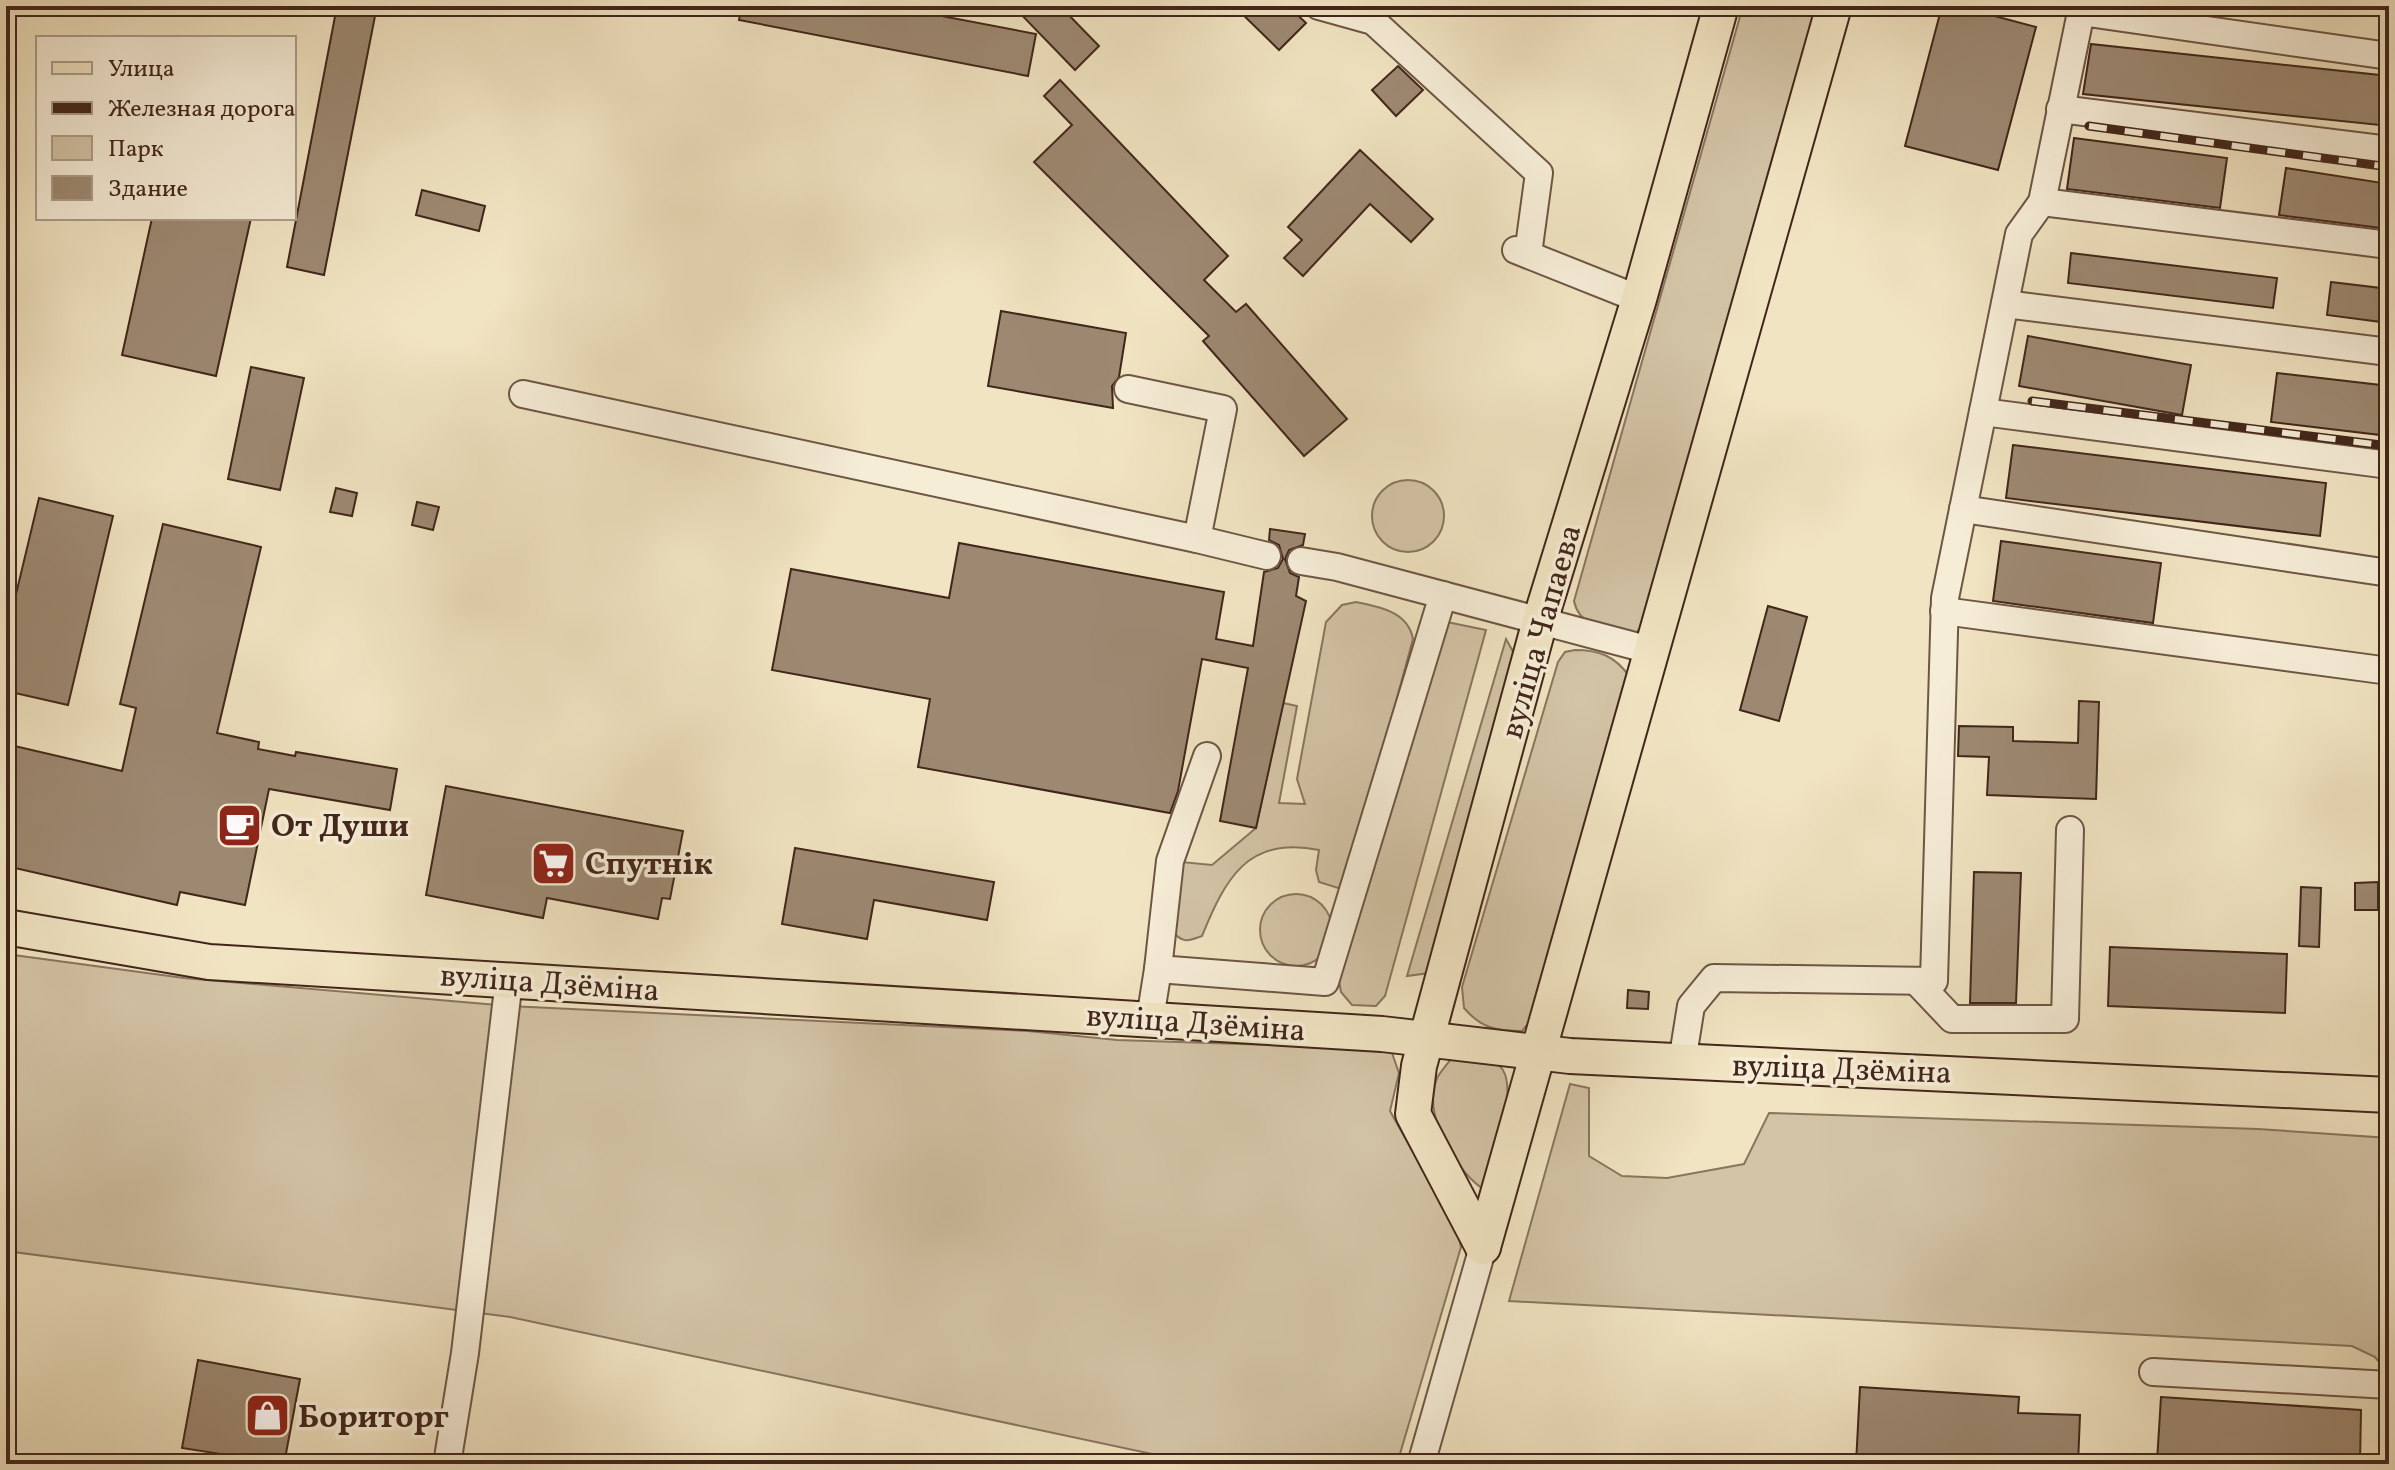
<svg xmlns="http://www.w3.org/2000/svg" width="2395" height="1470" viewBox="0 0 2395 1470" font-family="Vollkorn,serif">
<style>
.green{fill:#d3c4a6;stroke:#8a7560;stroke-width:2}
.building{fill:#9d8972;stroke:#42261b;stroke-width:2}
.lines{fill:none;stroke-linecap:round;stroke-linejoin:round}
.minor-casing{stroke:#6e5645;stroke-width:30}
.major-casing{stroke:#42261b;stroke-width:38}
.minor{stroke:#f6edd7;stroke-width:26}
.major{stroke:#f1e4c2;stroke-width:34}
.rail-casing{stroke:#42261b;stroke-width:9}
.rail{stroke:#f6edd7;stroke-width:6;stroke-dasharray:18;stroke-linecap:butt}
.labels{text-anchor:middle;stroke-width:7;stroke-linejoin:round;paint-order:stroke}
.street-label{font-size:32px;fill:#42261b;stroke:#f6edd7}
.poi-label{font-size:32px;font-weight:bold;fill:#42261b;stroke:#f6edd7;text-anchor:start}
</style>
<rect width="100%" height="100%" fill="#f1e4c2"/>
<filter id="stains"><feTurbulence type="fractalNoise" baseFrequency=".0025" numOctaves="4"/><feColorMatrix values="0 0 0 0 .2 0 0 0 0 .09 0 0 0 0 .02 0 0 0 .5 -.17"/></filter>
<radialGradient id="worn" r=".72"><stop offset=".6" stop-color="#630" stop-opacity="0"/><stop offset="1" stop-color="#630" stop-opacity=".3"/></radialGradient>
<g class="green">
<path d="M1743,6H1821L1645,623L1636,633C1610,628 1580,630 1574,601Z"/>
<circle cx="1408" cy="516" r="36"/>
<path d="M1356,602C1379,607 1408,611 1413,639L1347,882L1338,888L1319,882L1316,870L1319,850C1247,835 1225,880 1202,936C1187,942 1182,943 1171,930L1182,862L1212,865L1256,828L1283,703L1297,706L1279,803L1305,804L1297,779L1326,622L1342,605Z"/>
<polygon points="1442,621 1486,630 1385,996 1376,1006 1352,1005 1341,992 1338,975"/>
<polygon points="1506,639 1516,657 1429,973 1407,976"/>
<path d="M1575,650C1599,650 1615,656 1629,676L1532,1019L1522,1031C1496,1031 1481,1028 1464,1008L1462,987L1558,662L1565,652Z"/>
<circle cx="1296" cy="930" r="36"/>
<polygon points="6,954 184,978 509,1006 1028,1031 1117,1040 1370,1048 1392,1053 1399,1073 1390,1111 1457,1230 1461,1247 1397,1464 1199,1464 510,1317 6,1251"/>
<path d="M1452,1058C1465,1059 1485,1056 1496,1063C1525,1080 1491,1162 1483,1189C1454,1169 1422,1113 1437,1078C1441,1071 1447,1064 1452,1058Z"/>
<polygon points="1570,1084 1589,1088 1589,1156 1622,1176 1667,1178 1744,1164 1769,1113 2258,1129 2389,1138 2389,1374 2375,1357 2352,1346 1509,1301"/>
</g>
<g class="building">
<polygon points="337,6 377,6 324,275 287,267"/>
<polygon points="742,6 889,6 1036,34 1028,76 739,20"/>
<polygon points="1013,6 1060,6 1099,46 1075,70"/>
<polygon points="1234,6 1288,6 1306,23 1279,50"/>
<polygon points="1942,6 1957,6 2036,27 1998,170 1905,146"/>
<polygon points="2091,44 2389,76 2389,126 2083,94"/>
<polygon points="1398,66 1423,90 1396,116 1372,90"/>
<polygon points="1060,80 1228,256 1204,280 1236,312 1246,304 1347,419 1304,456 1203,341 1209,336 1034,162 1072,125 1044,96"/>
<polygon points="2074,138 2227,158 2220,208 2067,189"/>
<polygon points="1360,150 1433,219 1411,242 1370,204 1303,276 1284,258 1302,240 1288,227"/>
<polygon points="2286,168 2389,184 2389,229 2279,215"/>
<polygon points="422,190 485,206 479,231 416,215"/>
<polygon points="152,218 251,218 216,376 122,355"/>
<polygon points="2071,253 2277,278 2273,308 2068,283"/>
<polygon points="2331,282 2389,289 2389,323 2327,315"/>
<polygon points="1001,311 1126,333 1119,377 1112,386 1113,408 988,386"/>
<polygon points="2028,336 2191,365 2182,415 2019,386"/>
<polygon points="251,367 304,378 280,490 228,479"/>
<polygon points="2277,373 2389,386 2389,436 2271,422"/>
<polygon points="2013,445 2326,483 2320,536 2006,498"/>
<polygon points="336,488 357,493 352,516 330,512"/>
<polygon points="39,498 113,516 68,705 6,691 6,636"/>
<polygon points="417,502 439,507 433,530 412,525"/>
<polygon points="163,524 261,547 217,733 259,742 258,749 295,756 296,752 397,769 390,810 269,789 245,905 180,892 177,905 6,866 6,744 122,771 136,708 120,704"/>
<polygon points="1270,529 1305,534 1303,545 1289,550 1285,559 1290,573 1299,577 1296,596 1306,601 1256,828 1220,821 1248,668 1202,659 1178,791 1170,813 918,767 930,699 772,670 791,569 949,598 959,543 1224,592 1216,639 1253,646 1264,572 1278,568 1283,559 1279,545 1269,540"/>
<polygon points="2001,541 2161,563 2153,623 1993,601"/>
<polygon points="1768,606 1807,617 1779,721 1740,710"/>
<polygon points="2079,701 2099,702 2096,799 1987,795 1989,757 1958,756 1959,726 2013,727 2013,741 2078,743"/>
<polygon points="446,786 683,831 670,899 662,898 658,919 547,898 543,918 426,895"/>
<polygon points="795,848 994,882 987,920 874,900 867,939 782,924"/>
<polygon points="1974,872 2021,873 2016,1003 1970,1003"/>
<polygon points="2378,882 2378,910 2355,910 2355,883"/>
<polygon points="2301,887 2321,888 2319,947 2299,946"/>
<polygon points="2110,947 2287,954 2285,1013 2108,1006"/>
<polygon points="1628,990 1649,992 1648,1009 1627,1008"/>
<polygon points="198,1360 300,1379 284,1464 182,1448"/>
<polygon points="1860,1387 2019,1397 2018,1413 2080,1415 2078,1464 1856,1464"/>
<polygon points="2161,1397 2361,1410 2360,1464 2157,1462"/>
</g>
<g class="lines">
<defs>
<g id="minor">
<polyline points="1319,6 1373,21 1539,173 1528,254"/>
<polyline points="2060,109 2389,150"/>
<polyline points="2042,202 2389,245"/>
<polyline points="1516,250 1639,299"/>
<polyline points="2005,304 2389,352"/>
<polyline points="1128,389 1223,409 1197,539 1267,556"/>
<polyline points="523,394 1197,539"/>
<polyline points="1983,412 2389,465"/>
<polyline points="1963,509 2389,573"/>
<polyline points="1301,561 1337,567 1650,650"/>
<polyline points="1944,611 2389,671"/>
<polyline points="1207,756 1170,861 1158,969 1325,982 1443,595"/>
<polyline points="1916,981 1952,1019 2065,1019 2070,830"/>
<polyline points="1150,1019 1158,969"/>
<polyline points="1682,1062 1691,1006 1714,978 1934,981 1945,598 2019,234 2042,202 2081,12 2389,56"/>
<polyline points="2153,1372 2389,1385"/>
<polyline points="447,1464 465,1353 509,980"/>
<polyline points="1421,1464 1483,1247"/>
</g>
<g id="major">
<polyline points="6,927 209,962 1382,1034 1570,1056 2389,1095"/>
<polyline points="1483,1247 1413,1114 1419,1066 1540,621 1639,299 1721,6"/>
<polyline points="1483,1247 1834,6"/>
</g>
</defs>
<use href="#minor" class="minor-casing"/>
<use href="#major" class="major-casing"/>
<use href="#minor" class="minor"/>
<use href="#major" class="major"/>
<defs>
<g id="rail">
<polyline points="2089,126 2389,167"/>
<polyline points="2032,401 2389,446"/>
</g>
</defs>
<use href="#rail" class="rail-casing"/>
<use href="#rail" class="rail"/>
</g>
<defs>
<symbol id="cafe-square" viewBox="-11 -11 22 22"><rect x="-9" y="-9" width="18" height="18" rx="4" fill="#8f2418" stroke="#f6edd7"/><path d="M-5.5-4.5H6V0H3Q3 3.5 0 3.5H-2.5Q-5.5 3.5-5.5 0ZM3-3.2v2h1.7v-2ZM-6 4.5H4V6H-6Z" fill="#fff"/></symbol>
<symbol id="supermarket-square" viewBox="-11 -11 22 22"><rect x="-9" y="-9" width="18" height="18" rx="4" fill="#8f2418" stroke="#f6edd7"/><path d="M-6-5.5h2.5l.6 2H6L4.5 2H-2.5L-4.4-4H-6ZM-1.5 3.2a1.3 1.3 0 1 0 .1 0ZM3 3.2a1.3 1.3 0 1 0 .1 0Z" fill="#fff"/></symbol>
<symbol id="shop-square" viewBox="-11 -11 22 22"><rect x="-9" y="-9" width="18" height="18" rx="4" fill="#8f2418" stroke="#f6edd7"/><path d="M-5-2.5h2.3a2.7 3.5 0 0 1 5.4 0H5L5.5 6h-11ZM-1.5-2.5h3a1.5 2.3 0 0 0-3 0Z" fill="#fff"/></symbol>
</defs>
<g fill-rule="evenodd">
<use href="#cafe-square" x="214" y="800" width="51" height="51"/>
<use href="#supermarket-square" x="528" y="838" width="51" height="51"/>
<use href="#shop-square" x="242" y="1390" width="51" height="51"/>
</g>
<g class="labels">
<g class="street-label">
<text transform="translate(1540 631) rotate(-74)" y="11">вуліца Чапаева</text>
<text transform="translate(550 982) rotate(4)" y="11">вуліца Дзёміна</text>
<text transform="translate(1196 1022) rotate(4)" y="11">вуліца Дзёміна</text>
<text transform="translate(1842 1068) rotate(2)" y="11">вуліца Дзёміна</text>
</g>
<g class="poi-label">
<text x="271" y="836">От Души</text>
<text x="585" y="874">Спутнік</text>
<text x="298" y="1427">Бориторг</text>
</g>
</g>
<rect width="2395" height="1470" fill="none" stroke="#f1e4c2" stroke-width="32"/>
<rect x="8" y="8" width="2379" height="1454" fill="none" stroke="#42261b" stroke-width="4"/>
<rect x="16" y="16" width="2363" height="1438" fill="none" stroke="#42261b" stroke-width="2"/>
<rect x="36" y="36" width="260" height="184" fill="#f6edd7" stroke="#ae9d8c" stroke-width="2"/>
<rect x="52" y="62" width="40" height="12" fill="#f1e4c2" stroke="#ae9d8c" stroke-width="2"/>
<text x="108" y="76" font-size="24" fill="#42261b">Улица</text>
<rect x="52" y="102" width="40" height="12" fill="#42261b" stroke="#ae9d8c" stroke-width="2"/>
<text x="108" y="116" font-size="24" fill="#42261b">Железная дорога</text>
<rect x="52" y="136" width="40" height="24" fill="#d3c4a6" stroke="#ae9d8c" stroke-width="2"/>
<text x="108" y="156" font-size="24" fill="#42261b">Парк</text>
<rect x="52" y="176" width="40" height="24" fill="#9d8972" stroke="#ae9d8c" stroke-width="2"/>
<text x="108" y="196" font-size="24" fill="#42261b">Здание</text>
<rect width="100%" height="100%" filter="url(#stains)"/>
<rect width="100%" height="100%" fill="url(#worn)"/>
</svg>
